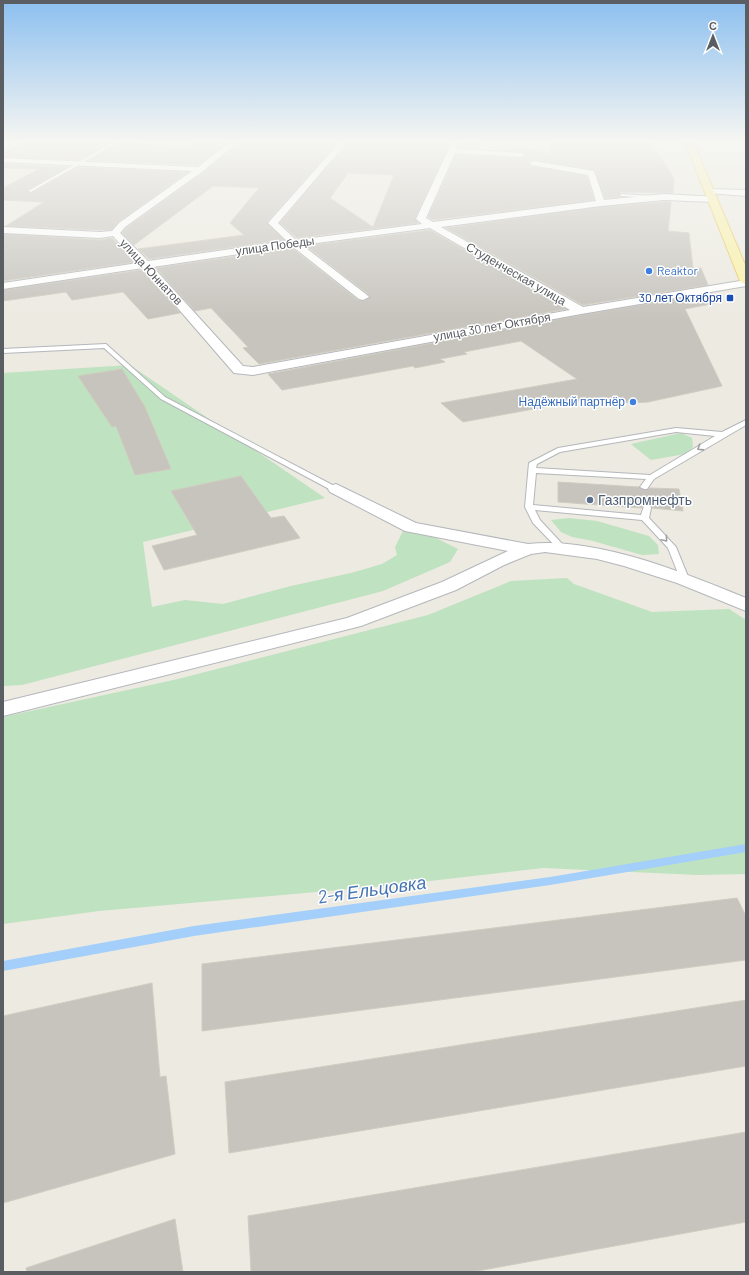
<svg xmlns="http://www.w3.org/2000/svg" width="749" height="1275" viewBox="0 0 749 1275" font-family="Barlow,sans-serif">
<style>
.green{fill:#bfe2c0}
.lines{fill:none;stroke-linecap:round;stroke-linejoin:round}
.stream{fill:#a3cffa;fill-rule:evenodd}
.building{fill:#c7c4be;stroke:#d0ccc0;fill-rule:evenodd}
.lane-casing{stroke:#b4b7bb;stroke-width:2}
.street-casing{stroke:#b4b7bb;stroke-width:2}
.primary-casing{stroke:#e8c95e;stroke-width:2}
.lane{fill:#fff;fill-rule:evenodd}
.street{fill:#fff;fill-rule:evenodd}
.primary{fill:#faf1a8;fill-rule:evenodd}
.oneway{stroke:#9c9ea0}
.shop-dot{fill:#3f7fe0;stroke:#fff;stroke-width:1.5}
.transit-dot{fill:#1a4fb4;stroke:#fff;stroke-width:1.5}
.service-dot{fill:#5c6f8a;stroke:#fff;stroke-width:1.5}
.labels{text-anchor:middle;stroke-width:3;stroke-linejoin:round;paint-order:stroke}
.far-street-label{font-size:12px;fill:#5a5d61;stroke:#fff}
.far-shop-label{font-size:12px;fill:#366cbe;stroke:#fff;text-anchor:start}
.far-transit-label{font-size:12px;fill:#164399;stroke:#fff;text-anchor:end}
.service-label{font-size:14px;fill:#4e5e75;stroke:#fff;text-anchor:start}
.near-water-label{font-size:18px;font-style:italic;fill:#4575b2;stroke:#fff}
</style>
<rect width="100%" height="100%" fill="#eceae1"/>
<g class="green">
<polygon points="130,365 325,498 143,542 152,607 185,600 223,604 291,586 351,573 382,564 397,555 395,547 403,531 426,533 458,549 450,562 383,591 22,685 3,686 3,373"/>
<polygon points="681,433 692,438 693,447 685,454 651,460 631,444"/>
<polygon points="569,518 597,521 649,536 658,545 659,554 642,555 593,541 572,537 561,532 551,520"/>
<polygon points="567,578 574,584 652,612 729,609 746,620 746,874 698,875 543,868 395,885 99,911 3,924 3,717 178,679 428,615 511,581"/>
</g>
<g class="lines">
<polygon class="stream" points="746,844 746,852 550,885 194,936 3,971 3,961 194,926 550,877"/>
</g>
<g class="building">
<polygon points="24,142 80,142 110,143 79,160 3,157 3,153"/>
<polygon points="196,142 227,143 198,165 89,160 118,143 189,146"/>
<polygon points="240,142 338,142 267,222 284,240 149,259 138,249 244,235 230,223 259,188 213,186 134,245 122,233 126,228 204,172"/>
<path d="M348,142H451L415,218L418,223L297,238L280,223ZM348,173L394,175L373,227L330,198Z"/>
<polygon points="460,142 481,142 478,149 458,148"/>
<polygon points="551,142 650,142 671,173 674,180 673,193 620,192 619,194 620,197 605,198 594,170 534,160 529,163 531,166 587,176 594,200 433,220 428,217 456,155 475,156 474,157 480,156 521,158 526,154 521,152 504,150 518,147 551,154"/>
<polygon points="3,164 68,167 27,190 27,192 31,193 78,167 188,172 118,222 111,230 100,230 6,226 44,202 3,200 3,188 39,169 3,168"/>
<polygon points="664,202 671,202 668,231 689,233 693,268 701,268 708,285 583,305 446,228 601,207"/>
<polygon points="430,230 566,309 259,364 243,348 248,347 211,308 195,311 156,268 292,248 358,300 364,301 370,297 368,294 306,246"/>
<polygon points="3,234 100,240 112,238 135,262 3,281"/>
<polygon points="142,270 180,313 148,319 123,292 72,300 66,292 3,301 3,290"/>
<polygon points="712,293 716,303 685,309 722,386 648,402 633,403 588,399 463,422 441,403 577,379 521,341 464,352 467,354 440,359 445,362 415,368 413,366 282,390 268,374 581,315"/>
<polygon points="122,369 145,407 171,469 135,475 116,426 112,427 78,376"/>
<polygon points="241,476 271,518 284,516 300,538 164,570 152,546 197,535 171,491"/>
<polygon points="558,482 639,487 644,490 650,488 679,489 683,511 652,508 650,504 643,505 642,508 558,502"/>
<polygon points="737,898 746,916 746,960 202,1031 202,964"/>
<polygon points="152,983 160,1077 166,1076 175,1154 3,1203 3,1016"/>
<polygon points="746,1000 746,1066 229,1153 225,1082"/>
<polygon points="746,1132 746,1222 472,1272 251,1272 248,1216"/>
<polygon points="175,1219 183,1272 27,1272 26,1268"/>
</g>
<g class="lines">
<defs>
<g id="lane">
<polygon points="114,142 117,143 31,192 28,191"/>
<polygon points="620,194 654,196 656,197 654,198 621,196"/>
<polygon points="106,344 165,397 340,489 336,491 333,491 161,399 104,348 3,353 3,349"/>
<path d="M746,420V425L654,479L647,489H644L640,487L646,479L536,473L533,505L641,515L644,506H650L651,508L649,518L676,547L689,579L687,581H681L668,548L642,520L535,510L540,520L566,548L562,551L559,550L533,523L525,507L529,463L558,448L676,428L722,432ZM676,432L715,436L650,475L536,468L537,464L560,452Z"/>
</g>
<g id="street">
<polygon points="3,142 14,142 3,147"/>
<path d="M230,142H238L203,171L125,227L120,233L148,261L287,241L268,223L340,142H347L278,223L296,240L422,224L416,219L452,142H459L456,149L521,153L525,155L521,157L455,153L426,218L433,222L596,201L588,175L531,165L530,163L534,161L594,171L604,200L664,194L717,197V201L714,202L664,200L601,206L441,227L583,307L746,280V286L581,314L253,375L234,373L143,268L3,289V283L138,263L113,236L100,238L3,233V227L100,232L112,231L119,223L192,171L3,162V158L198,167ZM430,228L570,310L253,367L243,366L153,267L292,246L359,299L363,300L369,297L367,295L302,245Z"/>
<polygon points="706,189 746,190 746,196 709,193 706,193"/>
<path d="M336,484L416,523L528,544C595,536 685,573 746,598V611L677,583L624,566L597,559L545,552L531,554L504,565L456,590L361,626L3,716V702L347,618L442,582L508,551L405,531L330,492L328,489L330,486Z"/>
</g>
<polygon id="primary" points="685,142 693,142 746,267 746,285 740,281"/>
</defs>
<use href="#lane" class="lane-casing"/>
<use href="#street" class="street-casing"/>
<use href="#primary" class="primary-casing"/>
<use href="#lane" class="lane"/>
<use href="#street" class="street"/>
<use href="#primary" class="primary"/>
</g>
<defs><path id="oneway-chevron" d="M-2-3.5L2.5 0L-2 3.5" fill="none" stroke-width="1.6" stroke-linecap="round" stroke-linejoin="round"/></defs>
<g class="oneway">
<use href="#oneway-chevron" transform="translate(700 448) rotate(148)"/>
<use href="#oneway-chevron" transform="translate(665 539) rotate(50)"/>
</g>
<linearGradient id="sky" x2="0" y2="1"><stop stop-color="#8cbfef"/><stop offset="0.44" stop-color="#f6f6f2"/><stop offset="1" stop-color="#f6f6f2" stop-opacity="0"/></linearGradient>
<rect width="749" height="320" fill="url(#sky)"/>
<g class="shop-dot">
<circle cx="649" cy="271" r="4"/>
<circle cx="633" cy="402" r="4"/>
</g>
<rect class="transit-dot" x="726" y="294" width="8" height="8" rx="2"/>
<circle class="service-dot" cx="590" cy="500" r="4"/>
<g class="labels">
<g class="far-street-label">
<text transform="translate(275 246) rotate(-8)" y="4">улица Победы</text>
<text transform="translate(151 272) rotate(47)" y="4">улица Юннатов</text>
<text transform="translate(516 274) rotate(30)" y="4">Студенческая улица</text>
<text transform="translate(492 327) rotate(-10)" y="4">улица 30 лет Октября</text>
</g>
<g class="far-shop-label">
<text x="657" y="275">Reaktor</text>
<text x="625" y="406" text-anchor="end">Надёжный партнёр</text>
</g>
<g class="far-transit-label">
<text x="722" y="302">30 лет Октября</text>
</g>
<g class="service-label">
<text x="598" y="505">Газпромнефть</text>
</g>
<g class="near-water-label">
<text transform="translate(372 890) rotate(-8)" y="6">2-я Ельцовка</text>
</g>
</g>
<rect width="749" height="1275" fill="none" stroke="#5a5d61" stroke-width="8"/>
<g transform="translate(713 36)" stroke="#ffffff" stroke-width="3" paint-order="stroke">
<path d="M0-3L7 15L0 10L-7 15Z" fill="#5a5d61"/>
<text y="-6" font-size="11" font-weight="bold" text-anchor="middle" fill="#5a5d61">С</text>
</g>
</svg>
